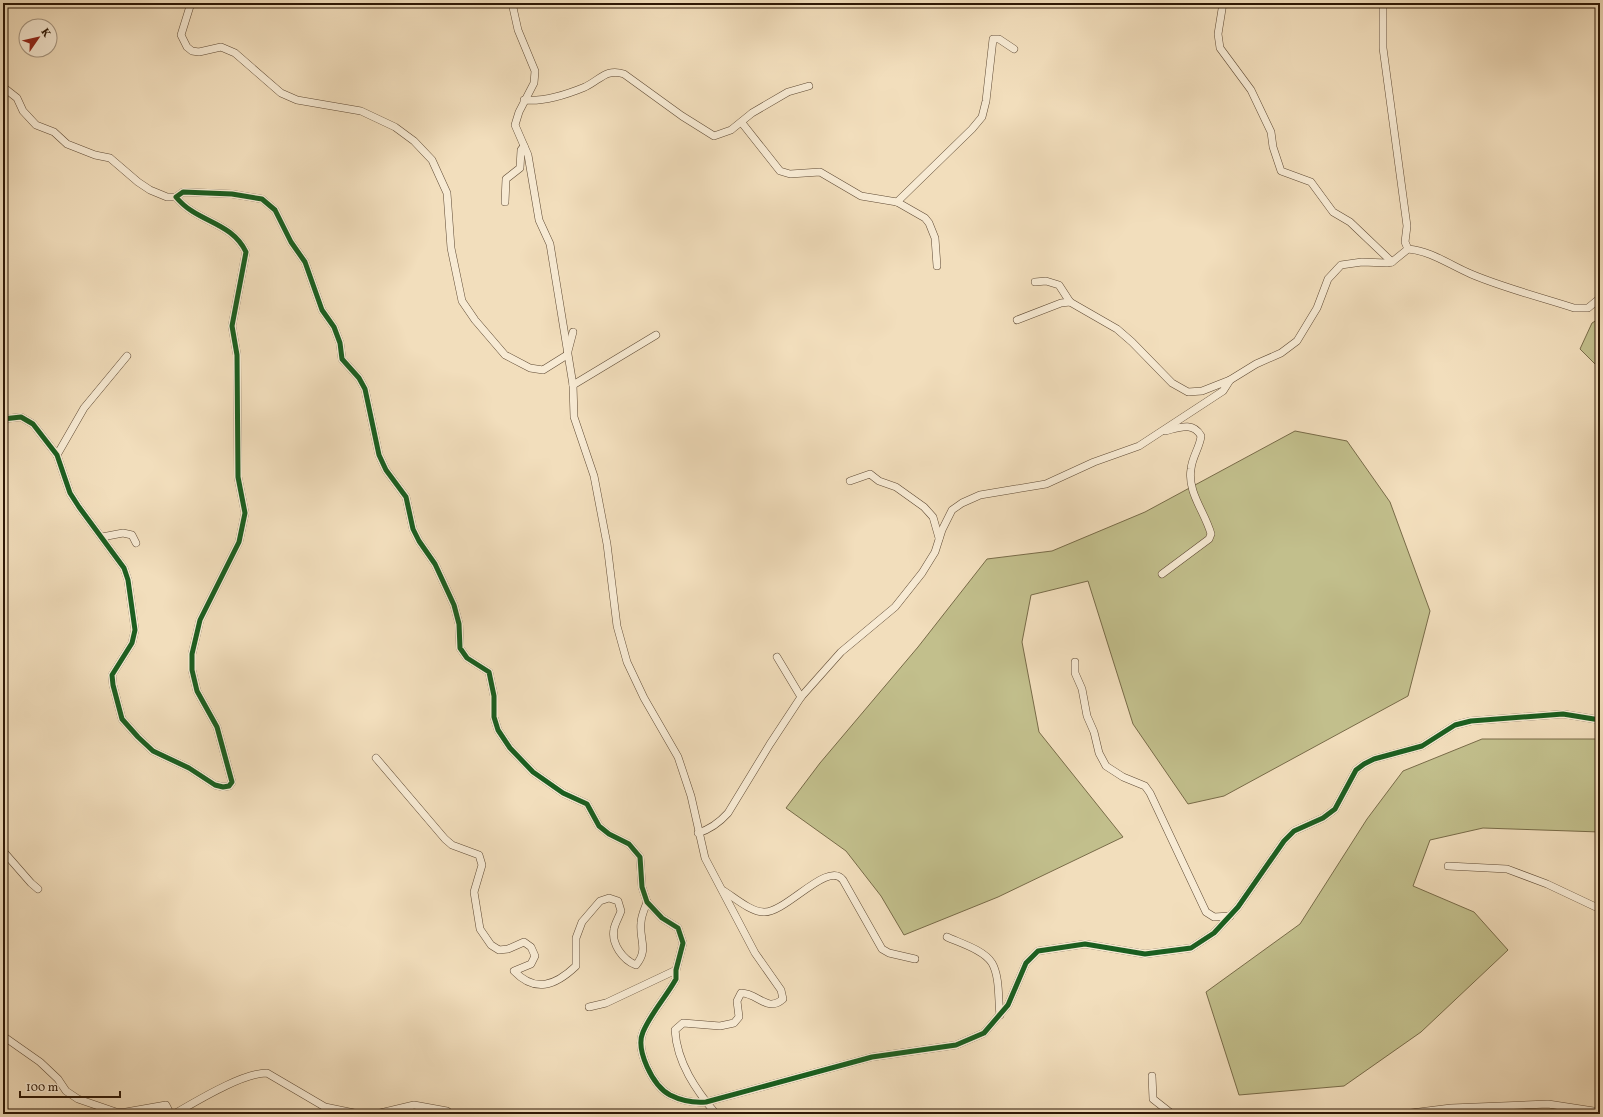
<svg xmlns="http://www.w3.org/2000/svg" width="1603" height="1117" viewBox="0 0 1603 1117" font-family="Vollkorn,serif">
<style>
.green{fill:#c2bf8c;stroke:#786b48}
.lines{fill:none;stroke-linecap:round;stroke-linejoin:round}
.minor-casing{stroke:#5e4933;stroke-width:8}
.minor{stroke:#f7ead3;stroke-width:7}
.cycleway-casing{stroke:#f7ead3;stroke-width:8}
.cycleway{stroke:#1b5e20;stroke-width:5}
</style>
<rect width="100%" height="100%" fill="#f2debc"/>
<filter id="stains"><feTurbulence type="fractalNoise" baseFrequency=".005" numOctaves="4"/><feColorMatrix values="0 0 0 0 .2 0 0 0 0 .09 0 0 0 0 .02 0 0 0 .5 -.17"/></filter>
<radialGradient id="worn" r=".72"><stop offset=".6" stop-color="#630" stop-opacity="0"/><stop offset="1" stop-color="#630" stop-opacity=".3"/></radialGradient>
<g class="green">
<polygon points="1600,318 1600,369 1580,349 1592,323"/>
<polygon points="1295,431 1347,441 1390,502 1430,611 1408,696 1224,796 1188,804 1133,724 1088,581 1031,595 1022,642 1039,732 1123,837 998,897 904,935 881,896 846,851 786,808 820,763 918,647 987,559 1052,551 1145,512"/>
<polygon points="1482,739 1600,739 1600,832 1483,828 1430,840 1413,886 1474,912 1508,950 1421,1032 1344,1086 1239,1095 1206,992 1300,924 1367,819 1403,771"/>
</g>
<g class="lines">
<defs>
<g id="minor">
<polyline points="191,3 181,35 187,47 192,51 199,52 221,47 235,53 281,93 297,100 361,111 395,127 414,141 432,160 447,193 451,248 462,301 475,320 505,355 530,368 543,370 567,355 573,332"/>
<path d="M512,3L518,30L535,71L534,83L519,112L515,125L528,155L539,220L550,244L573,385L574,417L594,476L607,544L617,626L627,662L644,698L678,757L691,796L705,858L755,953L781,990L783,999C767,1013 758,993 741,993L737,1001L739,1017L734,1023L720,1026L683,1023L675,1030C677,1063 696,1090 716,1114"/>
<polyline points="1223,3 1218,34 1220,48 1251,90 1271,132 1273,147 1281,171 1311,182 1333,212 1350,222 1392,262"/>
<polyline points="1383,3 1383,48 1407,226 1405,242 1408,249"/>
<polyline points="3,87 17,98 23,111 36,125 54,132 67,144 95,155 110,158 138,182 150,190 167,197 176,197"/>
<path d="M524,100C543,102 568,94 585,87C600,80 606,68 624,74L682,116L714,136L731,130L752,113L788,92L809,86"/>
<polyline points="742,123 780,171 790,174 820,172 861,196 897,202 925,218 929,223 935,238 937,266"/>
<polyline points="505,202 506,179 520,168 521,150 524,146"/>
<polyline points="897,202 972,129 982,117 986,101 993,39 999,39 1014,49"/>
<polyline points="1035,282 1046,281 1059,285 1070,302 1117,329 1132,342 1172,383 1188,392 1202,391 1230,380"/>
<polyline points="1017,320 1061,303 1070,302"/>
<polyline points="573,385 656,335"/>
<path d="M3,419L21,417L33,424L57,455L70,493L79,507L124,568L128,580L135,630L132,643L112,675L113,685L122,719L138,737L153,751L189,768L215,785L223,787L229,786L232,782L217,727L197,691L192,670V654L200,620L239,542L245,513L238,477L237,355L232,326L246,252C231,221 197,223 176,197L183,192L232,194L262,199L275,210L291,242L305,262L322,310L334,327L340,343L342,359L359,378L365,389L379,455L386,470L406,497L413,529L419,541L435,564L454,605L459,624L460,648L467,658L489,672L494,696V717L498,730L510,748L533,772L563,793L587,804L599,826L609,834L629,844L640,857L642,887L647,902L662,918L678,928L683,943L676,970V979C666,997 651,1013 643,1032C635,1050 653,1086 670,1095C682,1101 694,1103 706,1102L872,1057L956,1045L984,1033L1008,1005L1026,963L1038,951L1085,944L1145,954L1191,948L1214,933L1238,907L1284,841L1294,831L1323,818L1335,809L1356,770L1364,764L1374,759L1422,746L1455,725L1471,721L1563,714L1600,720"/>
<polyline points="57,455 84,408 127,356"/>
<polyline points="850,481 870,474 879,481 896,487 924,507 933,517 939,538"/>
<polyline points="102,537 123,533 132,535 136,543"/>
<path d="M1162,574L1209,539L1211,534C1205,512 1187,492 1191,469C1192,457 1200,447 1201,436C1193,421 1178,428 1165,431"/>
<polyline points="777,657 801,697"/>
<polyline points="1075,662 1075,673 1082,689 1087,716 1094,732 1099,753 1106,766 1123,777 1145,786 1150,793 1206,912 1214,917 1230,916"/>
<path d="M376,758L445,839L452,845L479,855L482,865L474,892L480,929L491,945L499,950L508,949L524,942L531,947L535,956L531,964L514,971C535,993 555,986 576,966V938L582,922L600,901L609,898L618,901L621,911C619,917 615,923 614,929C611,944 623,960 636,965C649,949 639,940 641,923C641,916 645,908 647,902"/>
<path d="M698,833C711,829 719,823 728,813L770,744L801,697L841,652L895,607L922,573L935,552L942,530L952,510L962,503L980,495L1046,484L1094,462L1139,446L1223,391L1230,380L1256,364L1281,353L1297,341L1317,308L1328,279L1341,265L1362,262L1387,263L1392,262L1408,249C1431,251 1450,265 1471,274C1504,288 1540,297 1574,308H1588L1600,298"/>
<polyline points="3,851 31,883 38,889"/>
<polyline points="1448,866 1507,869 1547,884 1600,909"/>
<path d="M724,891C735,898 751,912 764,912C786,913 828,860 843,880L882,949L889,953L915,959"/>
<polyline points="3,917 3,925"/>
<path d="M947,937C960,943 984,950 992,963C1000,977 998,999 1000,1015"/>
<polyline points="589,1007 606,1003 676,970"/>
<polyline points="3,1036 40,1062 58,1079 66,1091 78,1099 116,1112 126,1112 166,1105 169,1111 168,1114"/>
<polyline points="1152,1076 1153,1099 1172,1114"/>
<polyline points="3,1113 4,1114"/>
<path d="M174,1114C197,1101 242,1073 267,1073L325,1107L359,1114"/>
<polyline points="376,1114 414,1105 447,1111 451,1114"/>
<polyline points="1403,1114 1451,1108 1548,1104 1600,1112"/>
</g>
</defs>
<use href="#minor" class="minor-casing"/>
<use href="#minor" class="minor"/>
<defs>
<path id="cycleway" d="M3,419L21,417L33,424L57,455L70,493L79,507L124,568L128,580L135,630L132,643L112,675L113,685L122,719L138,737L153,751L189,768L215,785L223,787L229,786L232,782L217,727L197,691L192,670V654L200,620L239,542L245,513L238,477L237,355L232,326L246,252C231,221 197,223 176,197L183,192L232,194L262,199L275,210L291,242L305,262L322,310L334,327L340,343L342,359L359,378L365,389L379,455L386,470L406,497L413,529L419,541L435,564L454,605L459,624L460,648L467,658L489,672L494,696V717L498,730L510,748L533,772L563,793L587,804L599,826L609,834L629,844L640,857L642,887L647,902L662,918L678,928L683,943L676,970V979C666,997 651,1013 643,1032C635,1050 653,1086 670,1095C682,1101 694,1103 706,1102L872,1057L956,1045L984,1033L1008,1005L1026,963L1038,951L1085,944L1145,954L1191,948L1214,933L1238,907L1284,841L1294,831L1323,818L1335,809L1356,770L1364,764L1374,759L1422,746L1455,725L1471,721L1563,714L1600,720"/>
</defs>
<use href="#cycleway" class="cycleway-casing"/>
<use href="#cycleway" class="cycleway"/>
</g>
<rect width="1603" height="1117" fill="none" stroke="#f2debc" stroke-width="16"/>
<rect x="4" y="4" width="1595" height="1109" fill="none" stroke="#2d1705" stroke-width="2"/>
<rect x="8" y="8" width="1587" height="1101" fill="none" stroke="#2d1705"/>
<g transform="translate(38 38) rotate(56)"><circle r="19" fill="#f7ead3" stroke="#a69681"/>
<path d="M0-3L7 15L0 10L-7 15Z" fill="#8f2418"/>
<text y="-6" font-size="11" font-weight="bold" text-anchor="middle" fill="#2d1705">K</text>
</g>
<path d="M20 1091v6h100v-6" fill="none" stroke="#2d1705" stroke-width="2"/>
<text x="26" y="1091" font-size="12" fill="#2d1705" stroke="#f7ead3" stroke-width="3" paint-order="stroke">100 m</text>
<rect width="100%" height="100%" filter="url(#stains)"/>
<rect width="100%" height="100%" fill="url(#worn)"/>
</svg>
